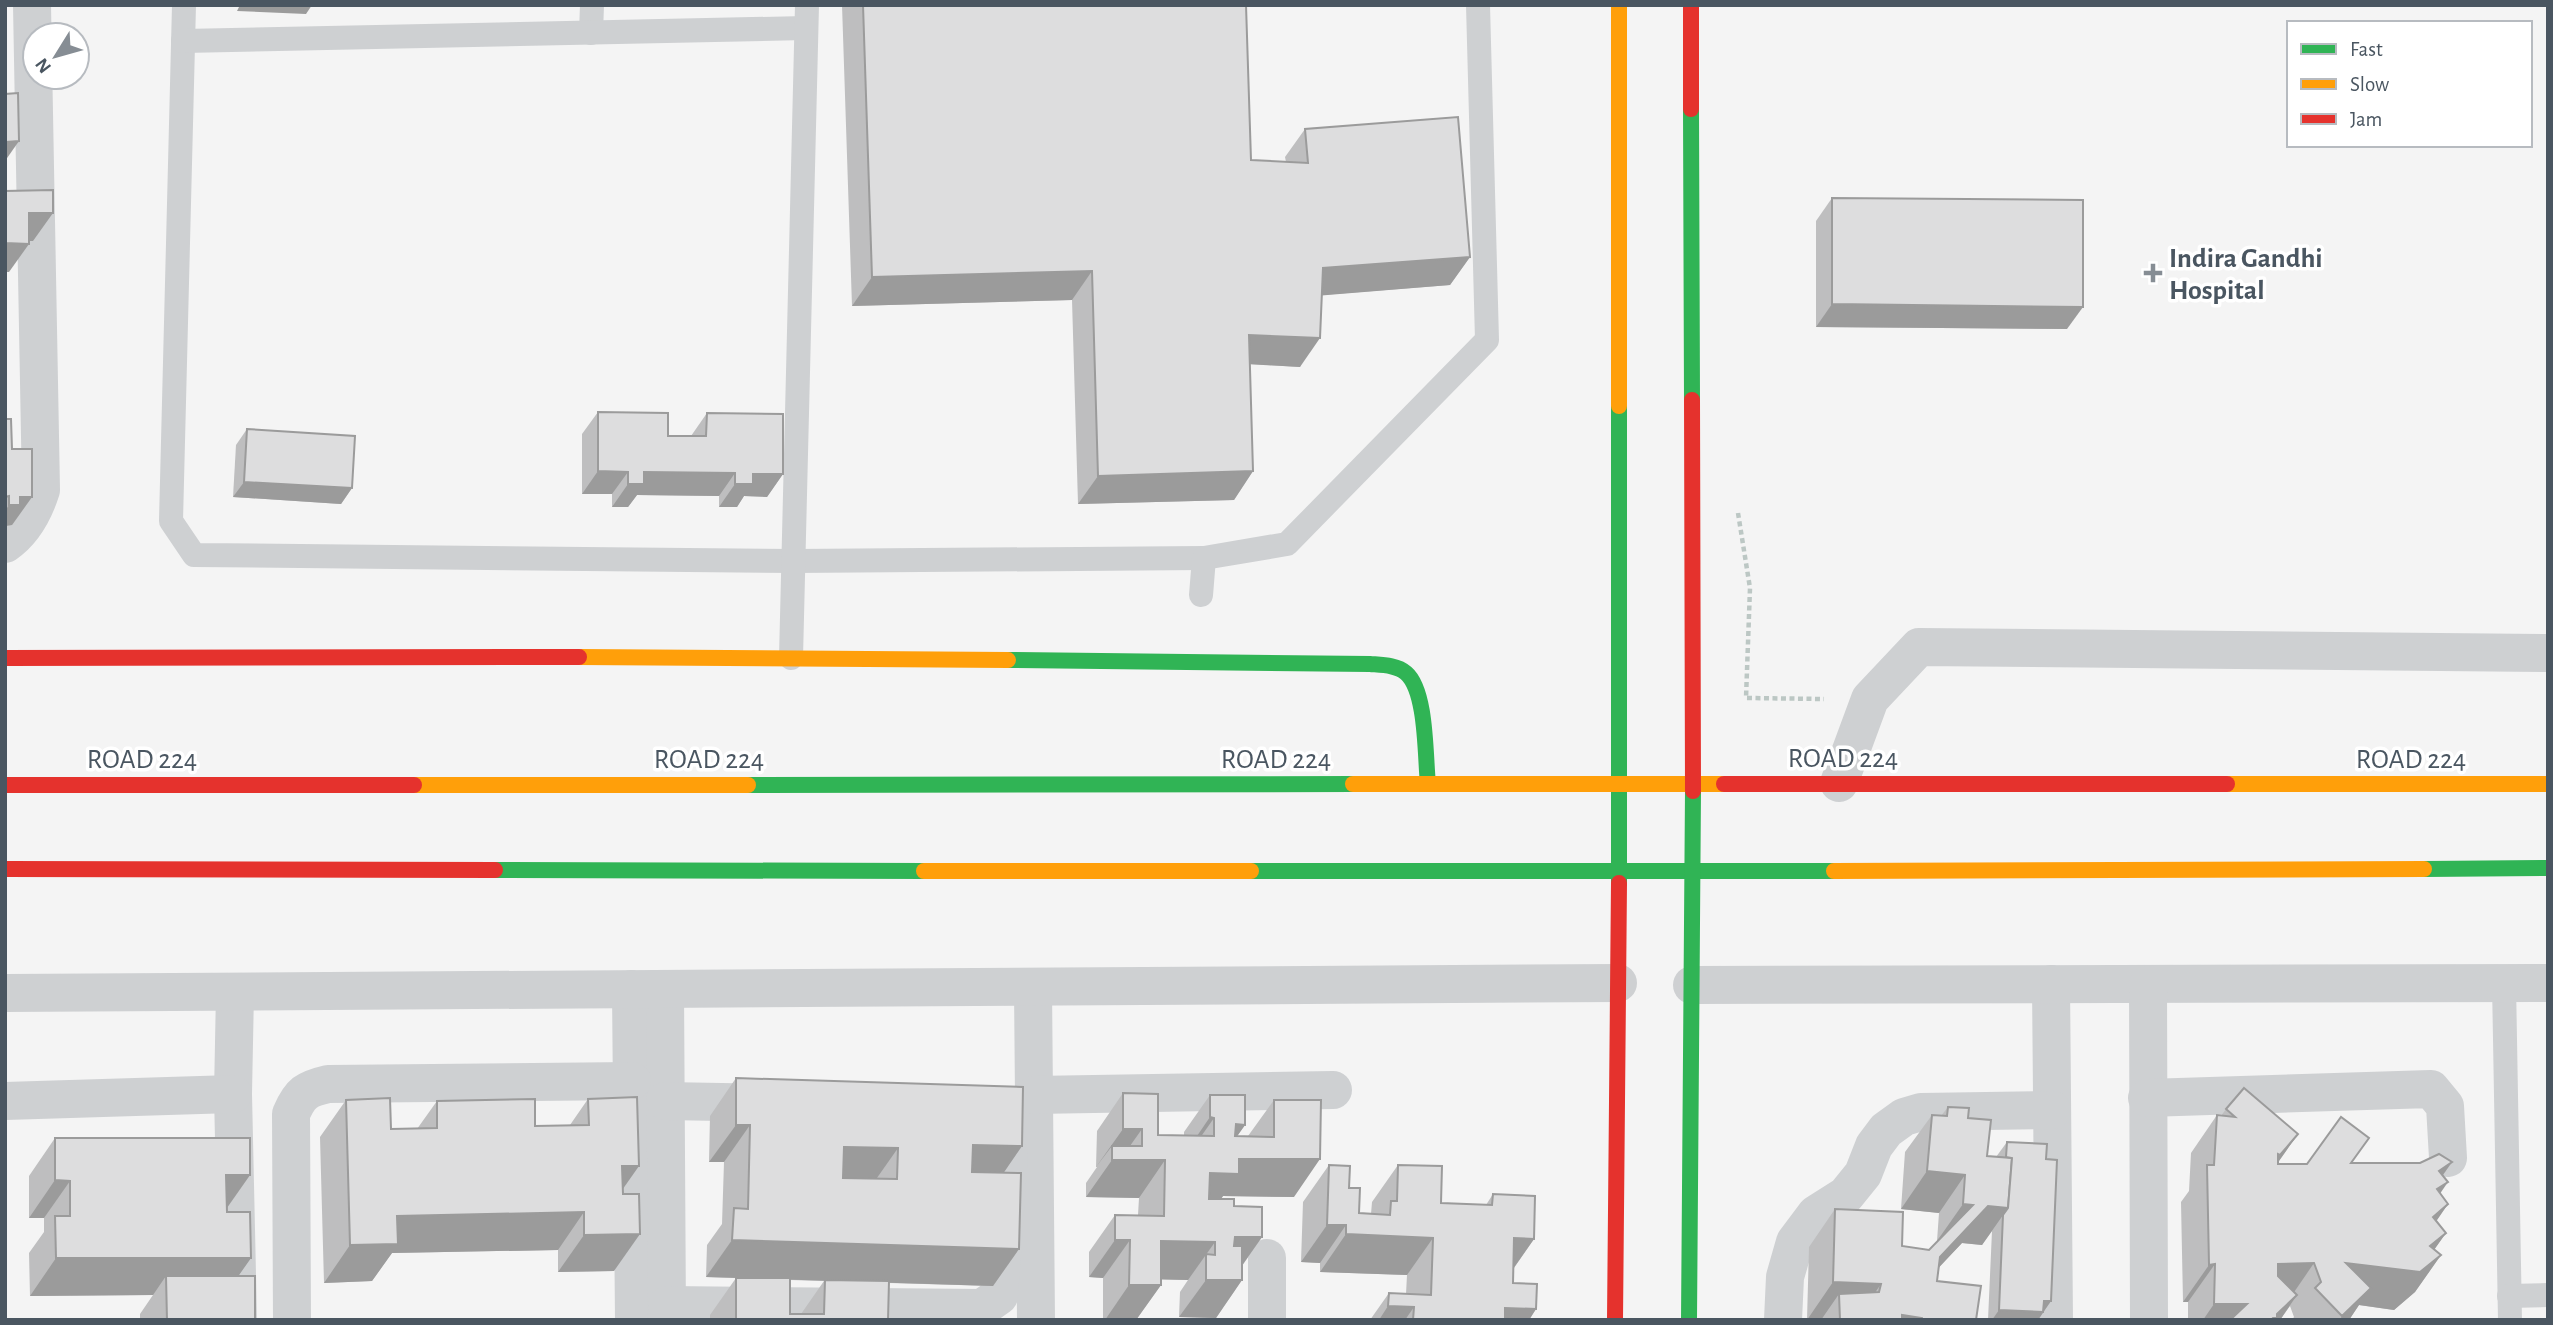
<svg xmlns="http://www.w3.org/2000/svg" width="2553" height="1325" viewBox="0 0 2553 1325" font-family="'Alegreya Sans',sans-serif">
<style>
.lines{fill:none;stroke-linecap:round;stroke-linejoin:round}
.path{stroke:#bcc7c4;stroke-width:4.5;stroke-dasharray:5 3.5;stroke-linecap:butt}
.lane{stroke:#ced0d2;stroke-width:24}
.street{stroke:#ced0d2;stroke-width:38}
.fast{stroke:#30b455;stroke-width:16}
.slow{stroke:#ff9f0a;stroke-width:16}
.jam{stroke:#e5322d;stroke-width:16}
.wall{fill:#bebebf;fill-rule:evenodd}
.shaded-wall{fill:#9b9b9b}
.building{fill:#ddddde;stroke:#9b9b9b;stroke-width:2;fill-rule:evenodd}
.poi-dot{fill:#868d94;stroke:#fff;stroke-width:2.5}
.labels{text-anchor:middle;stroke-width:7;stroke-linejoin:round;paint-order:stroke}
.poi-label{font-size:28px;font-weight:bold;fill:#4a5661;stroke:#fff;text-anchor:start}
.street-label{font-size:28px;fill:#4a5661;stroke:#fff}
</style>
<rect width="100%" height="100%" fill="#f4f4f4"/>
<g class="lines">
<polyline class="path" points="1738,513 1750,588 1746,698 1824,699"/>
<g class="lane">
<polyline points="184,5 171,521 194,555 794,561 1204,558"/>
<polyline points="591,33 592,5"/>
<polyline points="183,41 806,28"/>
<polyline points="1201,595 1204,558 1287,544 1487,340 1478,5"/>
<polyline points="791,658 807,5"/>
<polyline points="2504,983 2510,1320"/>
<polyline points="2509,1296 2548,1295"/>
</g>
<g class="street">
<path d="M5,544C24,531 34,512 41,490L32,5"/>
<polyline points="1839,783 1870,699 1919,647 2548,653"/>
<polyline points="2051,984 2054,1320"/>
<polyline points="1692,985 2548,983"/>
<polyline points="2148,985 2149,1320"/>
<polyline points="1033,987 1036,1320"/>
<polyline points="631,989 634,1320"/>
<polyline points="665,989 667,1320"/>
<polyline points="235,992 233,1094 238,1320"/>
<polyline points="5,993 1618,983"/>
<polyline points="1034,1095 1333,1090"/>
<polyline points="2147,1098 2431,1089 2445,1106 2448,1158"/>
<polyline points="5,1101 233,1094"/>
<polyline points="665,1101 773,1103"/>
<polyline points="1267,1258 1267,1320"/>
<polyline points="667,1305 982,1308 999,1296 1009,1154"/>
<path d="M292,1320L291,1114C300,1093 306,1089 328,1084L632,1081"/>
<polyline points="1783,1320 1785,1277 1795,1242 1816,1214 1846,1195 1863,1174 1874,1146 1886,1130 1904,1117 1921,1112 2052,1110"/>
</g>
<g class="fast">
<polyline points="1691,109 1692,400"/>
<path d="M1008,660L1370,664C1382,665 1397,665 1406,673C1427,691 1425,757 1428,784"/>
<polyline points="748,785 1353,784"/>
<polyline points="2424,869 2548,868"/>
<polyline points="495,870 924,871"/>
<polyline points="1251,871 1834,871"/>
<polyline points="1619,883 1619,406"/>
<polyline points="1689,1320 1693,791"/>
</g>
<g class="slow">
<polyline points="1619,5 1619,406"/>
<polyline points="579,657 1008,660"/>
<polyline points="1353,784 1724,784"/>
<polyline points="2227,784 2548,784"/>
<polyline points="414,785 748,785"/>
<polyline points="924,871 1251,871"/>
<polyline points="1834,871 2424,869"/>
</g>
<g class="jam">
<polyline points="1691,5 1691,109"/>
<polyline points="1692,400 1693,791"/>
<polyline points="5,658 579,657"/>
<polyline points="1724,784 2227,784"/>
<polyline points="5,785 414,785"/>
<polyline points="5,869 495,870"/>
<polyline points="1615,1320 1619,883"/>
</g>
</g>
<g class="wall">
<polygon points="842,5 1246,5 1251,160 1286,162 1285,157 1305,129 1470,257 1450,285 1322,295 1300,367 1250,364 1253,471 1234,500 1078,504 1072,300 852,306"/>
<polygon points="1832,198 2067,329 1816,327 1816,221"/>
<polygon points="598,412 668,436 691,436 707,413 783,474 767,497 744,496 737,507 719,507 719,496 637,495 628,507 612,507 612,494 582,494 582,434"/>
<polygon points="5,419 12,449 32,497 12,525 5,526"/>
<polygon points="247,429 352,488 341,504 233,497 236,445"/>
<path d="M736,1078L1022,1146L1003,1173L1019,1249L993,1286L889,1283L888,1320H710V1315L736,1278L706,1277L707,1245L722,1224L724,1162H709L710,1116ZM790,1280L824,1281L801,1314H790Z"/>
<polygon points="1123,1093 1158,1135 1184,1135 1184,1132 1210,1095 1245,1125 1237,1136 1248,1136 1274,1100 1294,1197 1223,1196 1221,1199 1234,1206 1262,1237 1242,1266 1242,1280 1216,1318 1179,1317 1180,1292 1188,1280 1161,1279 1161,1285 1136,1320 1103,1320 1103,1278 1089,1277 1089,1252 1115,1215 1138,1215 1139,1198 1086,1197 1086,1183 1097,1167 1096,1167 1097,1131"/>
<polygon points="588,1099 622,1190 614,1271 558,1272 558,1250 392,1253 372,1281 324,1283 320,1137 346,1100 391,1129 417,1129 437,1101 535,1126 570,1125"/>
<polygon points="1948,1107 1968,1118 1987,1156 1996,1157 2007,1142 2046,1159 2051,1301 2038,1320 1988,1320 1992,1231 1982,1245 1962,1243 1938,1268 1937,1281 1976,1320 1807,1320 1809,1247 1835,1209 1902,1246 1929,1250 1938,1241 1937,1241 1939,1213 1901,1209 1905,1152 1932,1115 1941,1116"/>
<polygon points="2226,1109 2298,1134 2278,1162 2278,1164 2452,1162 2443,1175 2440,1194 2448,1204 2436,1221 2446,1233 2434,1249 2441,1255 2415,1292 2394,1310 2359,1305 2349,1320 2292,1320 2294,1317 2290,1306 2280,1320 2188,1320 2188,1302 2183,1302 2181,1202 2189,1191 2191,1153 2217,1115 2221,1116"/>
<polygon points="55,1138 250,1175 227,1208 227,1212 251,1258 238,1276 255,1320 140,1320 140,1314 153,1295 30,1296 29,1253 44,1232 44,1218 29,1218 29,1176"/>
<polygon points="1329,1165 1349,1188 1359,1213 1371,1214 1372,1202 1398,1165 1441,1203 1486,1205 1493,1194 1534,1239 1514,1268 1513,1283 1536,1309 1529,1320 1370,1320 1389,1293 1406,1294 1407,1275 1320,1272 1320,1263 1301,1262 1303,1202"/>
</g>
<g class="shaded-wall">
<polygon points="240,5 312,5 306,14 237,11"/>
<polygon points="19,141 5,161 5,145 7,142"/>
<polygon points="29,213 53,213 33,241 9,241"/>
<polygon points="5,243 29,244 9,272 5,272"/>
<polygon points="1470,257 1450,285 1303,297 1323,268"/>
<polygon points="1092,271 1072,300 852,306 872,277"/>
<polygon points="1832,304 2083,307 2067,329 1816,327"/>
<polygon points="1249,335 1320,338 1300,367 1229,363"/>
<polygon points="598,471 628,472 612,494 582,494"/>
<polygon points="1253,471 1234,500 1078,504 1098,476"/>
<polygon points="644,472 735,473 719,496 637,495 628,507 612,507 628,484"/>
<polygon points="753,474 783,474 767,497 744,496 737,507 719,507 735,484"/>
<polygon points="244,482 352,488 341,504 233,497"/>
<polygon points="20,497 32,497 12,525 5,526 5,511 9,505"/>
<polygon points="1210,1117 1214,1118 1188,1155 1184,1155"/>
<polygon points="1236,1124 1245,1125 1219,1162"/>
<polygon points="736,1125 750,1125 724,1162 709,1162"/>
<polygon points="1123,1129 1142,1129 1120,1160 1165,1160 1139,1198 1086,1197 1112,1160 1112,1146 1096,1167"/>
<polygon points="2298,1134 2272,1171 2253,1192 2280,1155"/>
<polygon points="973,1145 1022,1146 996,1184 947,1183"/>
<polygon points="844,1147 898,1148 872,1185 818,1184"/>
<polygon points="1239,1159 1320,1159 1294,1197 1223,1196 1213,1211 1183,1211 1210,1173"/>
<polygon points="2452,1162 2426,1199 2439,1171"/>
<polygon points="622,1166 639,1166 613,1203"/>
<polygon points="1927,1171 1965,1175 1939,1213 1901,1209"/>
<polygon points="226,1175 250,1175 224,1212"/>
<polygon points="55,1180 70,1181 44,1218 29,1218"/>
<polygon points="2448,1182 2422,1220 2437,1189"/>
<polygon points="1963,1204 1973,1205 1947,1242 1937,1241"/>
<polygon points="2448,1204 2422,1242 2433,1217"/>
<polygon points="1988,1206 2008,1208 1982,1245 1962,1243 1914,1294 1940,1257"/>
<polygon points="584,1212 558,1250 392,1253 372,1281 324,1283 350,1245 397,1216"/>
<polygon points="1327,1225 1346,1225 1320,1263 1301,1262"/>
<polygon points="2446,1233 2420,1270 2441,1255 2415,1292 2394,1310 2359,1305 2349,1320 2340,1320 2342,1316 2346,1263 2430,1246"/>
<polygon points="640,1234 614,1271 558,1272 584,1235"/>
<polygon points="1346,1234 1433,1238 1407,1275 1320,1272"/>
<polygon points="1235,1237 1262,1237 1236,1274 1209,1274"/>
<polygon points="1514,1238 1534,1239 1508,1276"/>
<polygon points="732,1240 1019,1249 993,1286 706,1277"/>
<polygon points="1115,1240 1130,1240 1103,1278 1089,1277"/>
<polygon points="1161,1241 1215,1242 1188,1280 1135,1279"/>
<polygon points="56,1258 251,1258 225,1295 166,1276 153,1295 30,1296"/>
<polygon points="2314,1263 2288,1301 2252,1301 2278,1264"/>
<polygon points="2215,1264 2188,1302 2183,1302 2209,1265"/>
<polygon points="1206,1280 1242,1280 1216,1318 1179,1317"/>
<polygon points="1833,1282 1881,1284 1856,1320 1839,1294 1821,1320 1807,1320"/>
<polygon points="1129,1285 1161,1285 1136,1320 1105,1320"/>
<polygon points="2297,1295 2280,1320 2271,1320 2277,1314"/>
<polygon points="2044,1301 2051,1301 2038,1320 1992,1320 1999,1310"/>
<polygon points="2214,1304 2247,1304 2236,1320 2203,1320"/>
<polygon points="1388,1306 1414,1307 1405,1320 1379,1320"/>
<polygon points="1505,1308 1536,1309 1529,1320 1496,1320"/>
<polygon points="1902,1315 1922,1318 1921,1320 1898,1320"/>
</g>
<g class="building">
<polygon points="863,5 1246,5 1251,160 1308,163 1305,129 1458,117 1470,257 1323,268 1320,338 1249,335 1253,471 1098,476 1092,271 872,277"/>
<polygon points="18,93 19,141 7,142 7,150 5,150 5,94"/>
<polygon points="53,190 53,213 29,213 29,244 5,243 5,191"/>
<polygon points="1832,198 2083,200 2083,307 1832,304"/>
<polygon points="598,412 668,413 668,436 706,436 707,413 783,414 783,474 753,474 753,484 735,484 735,473 644,472 644,484 628,484 628,472 598,471"/>
<polygon points="5,419 11,419 12,449 32,449 32,497 20,497 20,505 9,505 9,496 5,497"/>
<polygon points="247,429 355,436 352,488 244,482"/>
<path d="M736,1078L1023,1087L1022,1146L973,1145L972,1172L1021,1173L1019,1249L732,1240L734,1208L748,1209L750,1125H736ZM844,1147L898,1148L897,1179L843,1178Z"/>
<polygon points="2244,1088 2298,1134 2280,1155 2278,1154 2278,1164 2307,1164 2341,1117 2369,1138 2351,1163 2420,1163 2439,1154 2452,1162 2439,1171 2448,1182 2437,1189 2448,1204 2433,1217 2446,1233 2430,1246 2441,1255 2420,1272 2346,1263 2371,1288 2342,1316 2315,1288 2321,1282 2314,1263 2278,1264 2278,1276 2297,1295 2277,1314 2277,1318 2273,1318 2271,1320 2230,1320 2247,1304 2214,1304 2215,1264 2209,1265 2207,1165 2214,1165 2217,1115 2235,1117 2226,1109"/>
<polygon points="1123,1093 1158,1094 1158,1135 1214,1136 1214,1118 1210,1117 1210,1095 1245,1095 1245,1125 1236,1124 1235,1136 1274,1137 1274,1100 1321,1100 1320,1159 1239,1159 1239,1174 1210,1173 1209,1199 1234,1199 1234,1206 1262,1207 1262,1237 1235,1237 1234,1246 1242,1246 1242,1280 1206,1280 1206,1254 1215,1255 1215,1242 1161,1241 1161,1285 1129,1285 1130,1240 1115,1240 1115,1215 1164,1216 1165,1160 1112,1160 1112,1146 1142,1146 1142,1129 1123,1129"/>
<polygon points="637,1097 639,1166 622,1166 623,1194 639,1194 640,1234 584,1235 584,1212 397,1216 398,1244 350,1245 346,1100 390,1098 391,1129 437,1128 437,1101 535,1099 535,1126 589,1125 588,1099"/>
<polygon points="1948,1107 1969,1108 1968,1118 1991,1120 1987,1156 2012,1158 2008,1208 1988,1206 1940,1257 1937,1281 1981,1286 1976,1320 1922,1320 1922,1318 1902,1315 1902,1320 1840,1320 1839,1294 1879,1292 1881,1284 1833,1282 1835,1209 1903,1212 1902,1246 1929,1250 1973,1205 1963,1204 1965,1175 1927,1171 1932,1115 1947,1116"/>
<polygon points="55,1138 250,1138 250,1175 226,1175 227,1212 250,1212 251,1258 56,1258 55,1216 70,1216 70,1181 55,1180"/>
<polygon points="2007,1142 2047,1144 2046,1159 2057,1160 2051,1301 2044,1301 2043,1312 1999,1310 2003,1215 2008,1208 2012,1158 2006,1157"/>
<polygon points="1329,1165 1350,1166 1349,1188 1360,1188 1359,1213 1390,1215 1391,1201 1397,1201 1398,1165 1442,1166 1441,1203 1492,1205 1493,1194 1535,1196 1534,1239 1514,1238 1513,1283 1537,1284 1536,1309 1505,1308 1505,1318 1521,1319 1521,1320 1413,1320 1414,1307 1388,1306 1389,1293 1431,1295 1433,1238 1346,1234 1346,1225 1327,1225"/>
<polygon points="166,1276 255,1276 255,1320 167,1320"/>
<polygon points="736,1278 790,1278 790,1314 824,1314 825,1280 889,1281 888,1320 736,1320"/>
</g>
<path class="poi-dot" d="M2149.5 262.5h7v7h7v7h-7v7h-7v-7h-7v-7h7z"/>
<g class="labels">
<g class="poi-label">
<text x="2169" y="267">Indira Gandhi<tspan x="2169" dy="32">Hospital</tspan></text>
</g>
<g class="street-label">
<text x="1843" y="767">ROAD 224</text>
<text x="142" y="768">ROAD 224</text>
<text x="709" y="768">ROAD 224</text>
<text x="1276" y="768">ROAD 224</text>
<text x="2411" y="768">ROAD 224</text>
</g>
</g>
<rect width="2553" height="1325" fill="none" stroke="#4a5661" stroke-width="14"/>
<rect x="2287" y="21" width="245" height="126" fill="#ffffff" stroke="#b7bbc0" stroke-width="2"/>
<rect x="2301" y="44" width="35" height="10" fill="#30b455" stroke="#b7bbc0" stroke-width="2"/>
<text x="2350" y="56" font-size="21" fill="#4a5661">Fast</text>
<rect x="2301" y="79" width="35" height="10" fill="#ff9f0a" stroke="#b7bbc0" stroke-width="2"/>
<text x="2350" y="91" font-size="21" fill="#4a5661">Slow</text>
<rect x="2301" y="114" width="35" height="10" fill="#e5322d" stroke="#b7bbc0" stroke-width="2"/>
<text x="2350" y="126" font-size="21" fill="#4a5661">Jam</text>
<g transform="translate(56 56) rotate(233)"><circle r="33" fill="#ffffff" stroke="#b7bbc0" stroke-width="2"/>
<path d="M0-5L12 26L0 18L-12 26Z" fill="#868d94"/>
<text y="-10" font-size="19" font-weight="bold" text-anchor="middle" fill="#4a5661">N</text>
</g>
</svg>
